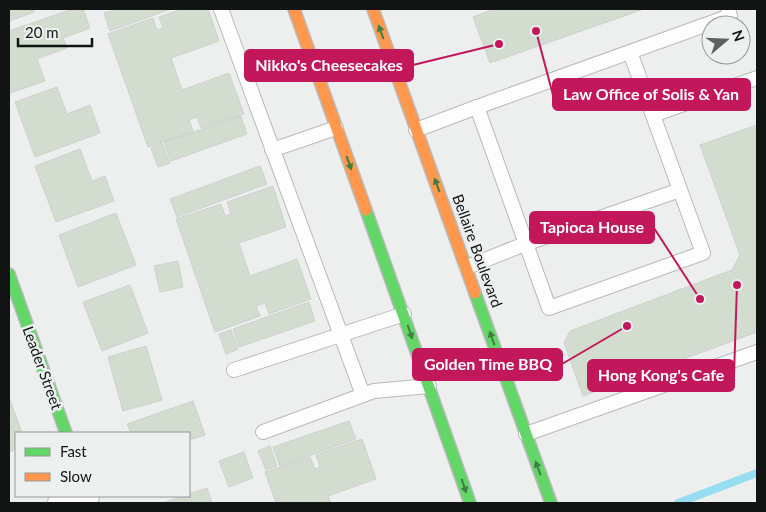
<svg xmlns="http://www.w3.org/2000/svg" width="766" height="512" viewBox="0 0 766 512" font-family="Lato,sans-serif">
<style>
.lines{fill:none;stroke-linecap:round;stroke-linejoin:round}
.stream{stroke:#97ddf2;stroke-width:8}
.building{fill:#d2dccf;stroke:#cfd0d0}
.lane-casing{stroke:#b8bab9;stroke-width:16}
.street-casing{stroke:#b8bab9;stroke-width:30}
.fast-casing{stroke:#b8bab9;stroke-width:14}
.slow-casing{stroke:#b8bab9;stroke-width:14}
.lane{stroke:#fcfdfc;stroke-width:14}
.street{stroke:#fcfdfc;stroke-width:28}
.fast{stroke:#63d668;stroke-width:11}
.slow{stroke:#ff974d;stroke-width:11}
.oneway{fill:#3f7f42}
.labels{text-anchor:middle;stroke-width:5;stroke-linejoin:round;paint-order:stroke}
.street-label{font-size:15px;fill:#121413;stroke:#ecf0ee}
.leader{fill:none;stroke:#c2185b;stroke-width:2}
.callout-dot{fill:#c2185b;stroke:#ecf0ee;stroke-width:2}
.callout{fill:#c2185b;stroke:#c2185b;stroke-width:2}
.callout-label{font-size:16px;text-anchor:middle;font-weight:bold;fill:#fff}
</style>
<rect width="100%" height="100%" fill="#edefee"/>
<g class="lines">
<polyline class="stream" points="678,503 757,473"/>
</g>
<g class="building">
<polygon points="9,9 33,9 34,12 9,21"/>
<polygon points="73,9 83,9 90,28 63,38 67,48 37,59 45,81 10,93 9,89 9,31"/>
<polygon points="116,9 171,9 110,31 104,13"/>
<polygon points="182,9 208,9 219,41 171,58 182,90 229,73 244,114 201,128 197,117 189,120 193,131 148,147 108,34 153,18 157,30 163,28 159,17"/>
<polygon points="495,9 644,9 490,63 473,17"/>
<polygon points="57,87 67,114 90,105 100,133 35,157 15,102"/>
<polygon points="241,116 247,134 171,161 164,142"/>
<polygon points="757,125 757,332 583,396 564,343 570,331 732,270 740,255 700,145"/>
<polygon points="162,143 170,163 158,167 151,148"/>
<polygon points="80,149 92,181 105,176 114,201 56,222 35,166"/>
<polygon points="260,166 267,184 177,217 170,199"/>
<polygon points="273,186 286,227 239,243 250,276 297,259 311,299 269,314 265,303 256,306 260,316 215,332 176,219 221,204 225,216 231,214 227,202"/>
<polygon points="116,213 136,265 78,287 59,235"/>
<polygon points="178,261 183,287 160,292 154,266"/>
<polygon points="130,285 148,333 102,351 83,302"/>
<polygon points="309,302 315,321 239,347 233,329"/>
<polygon points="231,330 238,349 226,354 219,334"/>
<polygon points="146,346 162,400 123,411 108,357"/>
<polygon points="9,397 22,433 16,433 16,449 9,452"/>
<polygon points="193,401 205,435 189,440 189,433 131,433 127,424"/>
<polygon points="349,421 356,439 280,466 273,447"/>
<polygon points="362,439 376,479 328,496 331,503 276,503 265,472 310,457 315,469 320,467 316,455"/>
<polygon points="270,446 277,466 266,470 258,451"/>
<polygon points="244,452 253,478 229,487 219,461"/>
<polygon points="207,488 212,503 162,503 184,496 189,496 189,494"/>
</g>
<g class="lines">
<defs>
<g id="lane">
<polyline points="221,9 363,395"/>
<polyline points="630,52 703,253 549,308 477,107 730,16 728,9"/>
<polyline points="653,115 757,78"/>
<polyline points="416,130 477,107"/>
<polyline points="272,150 336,128"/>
<polyline points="467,267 525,244 680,190"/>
<polyline points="234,370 404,314"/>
<polyline points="263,432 374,391 429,386"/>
<polyline points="526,434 757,352"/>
</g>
<polyline id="street" points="62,503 85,496"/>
<g id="fast">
<polyline points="366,210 470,503"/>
<polyline points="9,274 66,433"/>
<polyline points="475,293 551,503"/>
</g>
<g id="slow">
<polyline points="294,9 366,210"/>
<polyline points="373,9 475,293"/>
</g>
</defs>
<use href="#lane" class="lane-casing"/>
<use href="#street" class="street-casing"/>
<use href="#fast" class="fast-casing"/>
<use href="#slow" class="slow-casing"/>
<use href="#lane" class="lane"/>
<use href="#street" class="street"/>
<use href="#fast" class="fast"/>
<use href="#slow" class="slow"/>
</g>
<defs><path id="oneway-solid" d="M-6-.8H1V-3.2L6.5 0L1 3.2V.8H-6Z" transform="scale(1.25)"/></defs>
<g class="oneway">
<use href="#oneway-solid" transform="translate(381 32) rotate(-110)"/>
<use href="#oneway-solid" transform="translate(349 163) rotate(70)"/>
<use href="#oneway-solid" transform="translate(437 185) rotate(-110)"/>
<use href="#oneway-solid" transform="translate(410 332) rotate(71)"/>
<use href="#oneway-solid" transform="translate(492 338) rotate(-109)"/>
<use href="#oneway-solid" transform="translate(538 468) rotate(-110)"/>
<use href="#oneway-solid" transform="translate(464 486) rotate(71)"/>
</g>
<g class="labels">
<g class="street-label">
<text transform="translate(477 251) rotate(70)" y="5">Bellaire Boulevard</text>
<text transform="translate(42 368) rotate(70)" y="5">Leader Street</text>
</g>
</g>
<path class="leader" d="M499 44L413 65M536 31L553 95M700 299L654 228M627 326L562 364M737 285L734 375"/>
<g class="callout-dot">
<circle cx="499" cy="44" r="5"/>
<circle cx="536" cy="31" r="5"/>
<circle cx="700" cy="299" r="5"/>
<circle cx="627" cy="326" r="5"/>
<circle cx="737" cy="285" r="5"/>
</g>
<g class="callout">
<rect x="245" y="50" width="168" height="31" rx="5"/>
<rect x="553" y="79" width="197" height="31" rx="5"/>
<rect x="530" y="212" width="124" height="31" rx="5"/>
<rect x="413" y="349" width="149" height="31" rx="5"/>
<rect x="588" y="360" width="146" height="31" rx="5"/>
</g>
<g class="callout-label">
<text x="329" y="71">Nikko's Cheesecakes</text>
<text x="651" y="100">Law Office of Solis &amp; Yan</text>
<text x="592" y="233">Tapioca House</text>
<text x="488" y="370">Golden Time BBQ</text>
<text x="661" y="381">Hong Kong's Cafe</text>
</g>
<rect width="766" height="512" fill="none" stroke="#121413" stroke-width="20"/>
<rect x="15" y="432" width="175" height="65" fill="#ecf0ee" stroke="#959896"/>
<rect x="25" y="448" width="25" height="8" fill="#63d668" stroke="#959896"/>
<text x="60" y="457" font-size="15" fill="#121413">Fast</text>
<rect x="25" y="473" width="25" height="8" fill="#ff974d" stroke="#959896"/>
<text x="60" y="482" font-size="15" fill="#121413">Slow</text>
<g transform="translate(726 40) rotate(71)"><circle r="24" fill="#ecf0ee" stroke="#959896"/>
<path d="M0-4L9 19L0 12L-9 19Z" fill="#5f6160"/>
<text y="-8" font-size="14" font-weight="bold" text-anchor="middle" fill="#121413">N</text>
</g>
<path d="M18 38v8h74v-8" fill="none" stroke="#121413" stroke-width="2.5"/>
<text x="25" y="38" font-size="15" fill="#121413" stroke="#ecf0ee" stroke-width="4" paint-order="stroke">20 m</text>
</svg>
